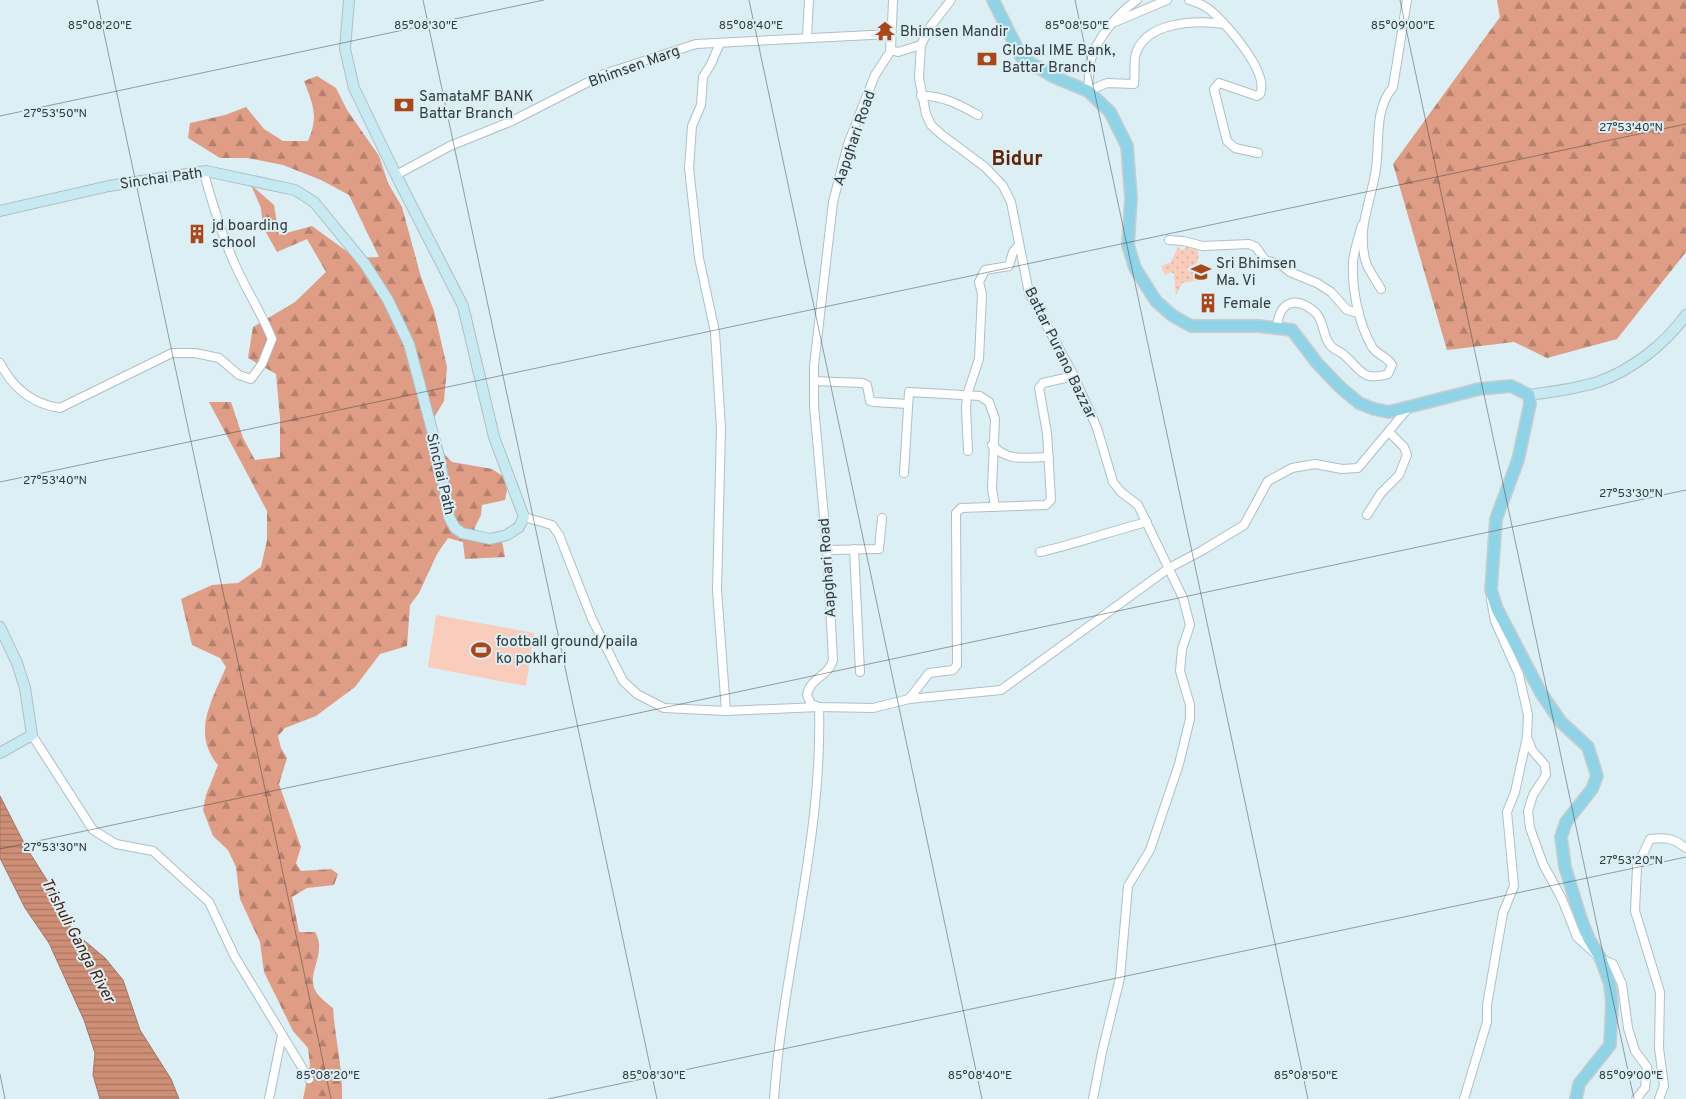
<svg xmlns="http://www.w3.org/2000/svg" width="1686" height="1099" viewBox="0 0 1686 1099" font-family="Overpass,sans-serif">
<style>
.green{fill:url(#green-dots)}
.forest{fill:url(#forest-firs)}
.pitch{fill:#faccbb}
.water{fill:url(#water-rules);stroke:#a07665}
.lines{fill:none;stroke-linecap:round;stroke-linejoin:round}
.street-casing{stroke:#adc0c6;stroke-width:10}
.secondary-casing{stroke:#adc0c6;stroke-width:12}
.primary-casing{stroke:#cacccd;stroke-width:14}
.street{stroke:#fff;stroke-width:8}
.secondary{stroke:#c7eaf2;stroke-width:10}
.primary{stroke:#8fd4e6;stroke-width:11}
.ticks{fill:none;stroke:#333a3d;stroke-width:1;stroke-opacity:0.45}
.labels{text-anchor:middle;stroke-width:4;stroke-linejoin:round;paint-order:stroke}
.poi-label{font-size:15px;fill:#333a3d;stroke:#dbeff5;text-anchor:start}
.street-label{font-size:15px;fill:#333a3d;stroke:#dbeff5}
.water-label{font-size:16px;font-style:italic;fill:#451c0b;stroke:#dbeff5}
.district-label{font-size:20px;font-weight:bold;fill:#622305;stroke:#dbeff5}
.ticks-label{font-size:12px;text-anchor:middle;fill:#333a3d;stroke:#dbeff5;stroke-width:4;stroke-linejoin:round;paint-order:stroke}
</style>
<defs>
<pattern id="green-dots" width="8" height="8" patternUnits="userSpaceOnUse" patternTransform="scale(1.25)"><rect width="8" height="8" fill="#faccbb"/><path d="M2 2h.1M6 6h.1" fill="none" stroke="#d7b0a2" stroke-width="1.8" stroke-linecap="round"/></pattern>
<pattern id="forest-firs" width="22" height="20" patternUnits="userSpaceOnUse" patternTransform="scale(1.25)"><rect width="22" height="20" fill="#de9d84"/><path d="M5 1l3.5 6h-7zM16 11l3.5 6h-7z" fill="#b5816d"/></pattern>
<pattern id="water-rules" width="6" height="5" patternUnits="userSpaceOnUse" patternTransform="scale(1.25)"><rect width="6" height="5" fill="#cf8f76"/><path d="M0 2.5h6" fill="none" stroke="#a97662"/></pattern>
</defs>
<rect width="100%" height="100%" fill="#dbeff5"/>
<path class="green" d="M1187,246L1190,249L1194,246C1202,253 1198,261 1194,268L1199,280L1182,283L1176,296L1174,274L1171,272L1165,275L1161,266L1171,262L1178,247L1183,250Z"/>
<g class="forest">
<polygon points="1497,0 1686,0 1686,252 1617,339 1547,358 1514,342 1447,350 1393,164 1500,17"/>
<path d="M317,76L336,88L347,110L379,156L388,183L402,207L421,277L434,311L447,367L444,401L432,421L437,447L452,462L492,469L504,477L507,490L505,500L482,505L481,515L474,529L502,541L505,557L465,559L463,542L448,538L437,554L419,593L410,605L407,646L380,654L355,687L316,716L285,728L278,736L281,748L287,758L279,784L301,847L296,863L301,871L331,869L338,874L334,885L307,888L292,897L299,932H315C328,954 305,973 316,992C320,998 328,1004 333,1008C335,1039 343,1068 342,1099H303L310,1065L308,1048L293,1031L264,972L260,942L240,899L236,867L228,850L213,836L203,810L206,795L218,765C191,732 212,701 226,667L220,658L192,645L181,599L212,585L238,583L261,567L267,540V511L209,402H231L243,438L255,460L280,457V418L276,374L248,358L253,327L295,302L326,272L307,239L277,252L263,227L261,208L251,185L274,205L279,235L312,226L356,258L379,257L349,195L321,180L283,165L247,158H220L188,138L190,123L225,115L246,107L264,129L283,141H308C319,116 313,105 304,81Z"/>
</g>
<polygon class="pitch" points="436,615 534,633 526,686 428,667"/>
<polygon class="water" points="0,796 26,847 50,885 64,919 80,937 105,958 123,980 140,1030 171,1079 179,1099 100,1099 93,1075 95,1053 84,1020 49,943 25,908 0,858"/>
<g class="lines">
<defs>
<g id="street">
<polyline points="893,0 891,50 898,52 921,45"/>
<polyline points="951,0 930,27 921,45 919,78 926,114 931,125 942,135 985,167 1003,186 1011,202 1029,293 1074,376 1097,428 1113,482 1121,492 1138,505 1183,598 1190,625 1182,649 1180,671 1190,705 1190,719 1179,764 1150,850 1128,886 1120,978 1102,1052 1093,1099"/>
<path d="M1137,0C1118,13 1095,40 1090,63C1089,72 1089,82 1088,91L1107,83L1134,84C1135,76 1134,65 1135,57C1143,21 1196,20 1224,24"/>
<path d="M1189,0C1196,2 1204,5 1210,10C1226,23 1270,73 1260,94L1257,96L1219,83L1214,89L1227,141L1235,148L1258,153"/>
<polyline points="1115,22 1167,0"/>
<path d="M891,34L890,52L875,75L848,144L833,202L814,366V406L827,550L833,660C829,676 810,678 807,695L811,704L819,707L873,708L909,699L1001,690L1169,568L1203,550L1244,525L1268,481L1292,468L1315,464L1342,469L1358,468L1409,407"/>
<polyline points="807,37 809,0"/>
<polyline points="720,43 711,64 703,77 701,105 692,126 689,168 699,258 715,332 721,429 717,590 726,711"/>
<path d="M921,96C942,95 960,105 978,115"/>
<polyline points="396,175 450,146 512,121 604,74 696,44 891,34"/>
<polyline points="1169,240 1183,241 1203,246 1249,244 1256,247 1265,260 1280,264 1290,272 1317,283 1331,292 1347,310 1359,313"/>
<path d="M1381,289C1376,280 1367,269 1365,259C1357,225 1372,200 1376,168C1380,139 1374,110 1393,87L1407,0"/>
<path d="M1277,328C1279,301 1296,295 1316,313C1324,321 1323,337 1330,345C1333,349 1339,351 1343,354C1361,369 1361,382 1388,374L1392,365C1387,356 1377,355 1372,347C1358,322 1352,290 1353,262C1354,250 1359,236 1362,225"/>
<path d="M0,363C13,388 32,404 60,408L172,353H195L219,358L239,375L251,379L262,364L272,339C262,314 248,293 237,269C223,239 214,209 205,177L206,171"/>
<polyline points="814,381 862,383 867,385 870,401 874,402 908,404"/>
<path d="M992,445C1009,463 1027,457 1049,457"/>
<polyline points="968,451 966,408 967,395 979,359 982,294 979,282 985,270 1009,266 1013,252 1019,245"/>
<polyline points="904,473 909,392 980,396 989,402 995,419 992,488 995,507"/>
<polyline points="1367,515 1381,493 1399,475 1407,455 1404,447 1389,432"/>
<path d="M524,517L552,525L559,535L592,619L623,681L637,694L664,708L726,711L819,707C823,839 783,967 774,1099"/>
<polyline points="854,549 860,672"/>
<polyline points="827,550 879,549 882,518"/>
<path d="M1040,552C1076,544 1111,531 1147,522"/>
<polyline points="1491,600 1495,621 1519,675 1528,715 1527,737 1532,750 1545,765 1546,775 1533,795 1528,811 1530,828 1543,864 1562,899 1577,937 1601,959 1613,964 1622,984 1628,1028 1635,1051 1647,1067 1645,1088 1636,1099"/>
<polyline points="909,699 929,673 953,670 957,665 956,513 961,508 1046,505 1051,500 1047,433 1039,388 1043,383 1074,376"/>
<polyline points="32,735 93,830 116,844 153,851 209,902 235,957 309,1079"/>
<polyline points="269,1099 282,1035"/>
<polyline points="1464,1099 1487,1022 1487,1005 1503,913 1514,886 1507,812 1515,792 1527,737"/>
<path d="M1659,1099L1664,1086L1659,1048L1660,992L1635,911L1637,867L1650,839C1666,837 1673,838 1686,848"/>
</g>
<g id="secondary">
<polyline points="0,211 109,186 206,171 295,190 314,202 365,264 388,300 409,344 440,460 449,517 455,528 462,533 490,539 507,535 519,527 524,517 494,437 463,306 396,175 354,88 345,49 349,0"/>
<path d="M1529,395C1551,392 1576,389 1598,382C1632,370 1665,344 1686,315"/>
<polyline points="0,627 17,663 25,688 32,735 0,753"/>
</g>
<polyline id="primary" points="993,0 1022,58 1054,77 1088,91 1110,112 1127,146 1131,198 1128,245 1135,268 1156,301 1173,316 1191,326 1259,326 1292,330 1317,363 1340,387 1359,403 1374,409 1389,412 1479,389 1511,386 1529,395 1530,404 1518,460 1496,519 1491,590 1497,609 1541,693 1561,722 1588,747 1597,776 1592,789 1566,822 1561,837 1565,867 1581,919 1589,939 1601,959 1610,984 1612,1003 1610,1045 1579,1084 1576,1099"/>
</defs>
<use href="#street" class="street-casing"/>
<use href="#secondary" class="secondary-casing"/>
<use href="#primary" class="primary-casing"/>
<use href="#street" class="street"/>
<use href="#secondary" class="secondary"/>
<use href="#primary" class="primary"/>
</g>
<path class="ticks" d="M97,0L331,1099M423,0L657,1099M749,0L982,1099M1075,0L1308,1099M1400,0L1634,1099M0,116L544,0M0,482L1686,124M0,849L1686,490M0,1074L5,1099M548,1099L1686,857"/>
<defs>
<symbol id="temple-bare" viewBox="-9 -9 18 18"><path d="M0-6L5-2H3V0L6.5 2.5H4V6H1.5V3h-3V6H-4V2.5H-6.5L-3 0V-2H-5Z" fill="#ab4619" stroke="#dbeff5" stroke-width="2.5" paint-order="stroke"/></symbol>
<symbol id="bank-bare" viewBox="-9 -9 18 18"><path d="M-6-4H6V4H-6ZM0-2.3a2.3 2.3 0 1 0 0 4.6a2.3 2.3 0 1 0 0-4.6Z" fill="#ab4619" stroke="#dbeff5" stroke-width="2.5" paint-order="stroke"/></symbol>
<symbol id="building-bare" viewBox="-9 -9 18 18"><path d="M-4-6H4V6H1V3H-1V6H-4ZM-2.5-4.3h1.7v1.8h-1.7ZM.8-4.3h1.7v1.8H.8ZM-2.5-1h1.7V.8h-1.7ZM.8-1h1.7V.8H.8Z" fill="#ab4619" stroke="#dbeff5" stroke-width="2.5" paint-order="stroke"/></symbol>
<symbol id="school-bare" viewBox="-9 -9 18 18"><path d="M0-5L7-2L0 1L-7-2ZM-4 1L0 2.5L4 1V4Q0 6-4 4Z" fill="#ab4619" stroke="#dbeff5" stroke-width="2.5" paint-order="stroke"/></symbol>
<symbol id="stadium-bare" viewBox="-9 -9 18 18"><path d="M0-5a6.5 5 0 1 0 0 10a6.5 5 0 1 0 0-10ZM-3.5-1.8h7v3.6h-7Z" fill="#ab4619" stroke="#dbeff5" stroke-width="2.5" paint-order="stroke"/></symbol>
</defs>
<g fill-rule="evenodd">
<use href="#temple-bare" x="871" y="17" width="28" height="28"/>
<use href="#bank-bare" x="973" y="45" width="28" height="28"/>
<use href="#bank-bare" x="390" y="91" width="28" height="28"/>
<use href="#building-bare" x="183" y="220" width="28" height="28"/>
<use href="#school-bare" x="1187" y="258" width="28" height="28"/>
<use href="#building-bare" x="1194" y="289" width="28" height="28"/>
<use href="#stadium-bare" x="467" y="636" width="28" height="28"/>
</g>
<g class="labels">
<g class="poi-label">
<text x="900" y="36">Bhimsen Mandir</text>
<text x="1002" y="55">Global IME Bank,<tspan x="1002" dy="17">Battar Branch</tspan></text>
<text x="419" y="101">SamataMF BANK<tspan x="419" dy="17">Battar Branch</tspan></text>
<text x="212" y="230">jd boarding<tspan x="212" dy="17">school</tspan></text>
<text x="1216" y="268">Sri Bhimsen<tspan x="1216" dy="17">Ma. Vi</tspan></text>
<text x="1223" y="308">Female</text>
<text x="496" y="646">football ground/paila<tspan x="496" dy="17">ko pokhari</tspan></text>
</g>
<g class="street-label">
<text transform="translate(634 66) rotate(-20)" y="5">Bhimsen Marg</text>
<text transform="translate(854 138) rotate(-71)" y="5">Aapghari Road</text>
<text transform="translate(161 178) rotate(-8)" y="5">Sinchai Path</text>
<text transform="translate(1061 353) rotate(64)" y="5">Battar Purano Bazzar</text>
<text transform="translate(441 474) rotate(77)" y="5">Sinchai Path</text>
<text transform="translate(827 568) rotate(-94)" y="5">Aapghari Road</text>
</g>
<g class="water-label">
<text transform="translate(79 940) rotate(62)" y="6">Trishuli Ganga River</text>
</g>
<g class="district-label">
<text x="1017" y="165">Bidur</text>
</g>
</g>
<g class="ticks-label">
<text x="100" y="29">85°08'20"E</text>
<text x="426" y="29">85°08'30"E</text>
<text x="751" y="29">85°08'40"E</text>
<text x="1077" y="29">85°08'50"E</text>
<text x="1403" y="29">85°09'00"E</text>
<text x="55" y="117">27°53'50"N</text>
<text x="1631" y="131">27°53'40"N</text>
<text x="55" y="484">27°53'40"N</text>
<text x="1631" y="497">27°53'30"N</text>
<text x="55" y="851">27°53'30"N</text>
<text x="1631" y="864">27°53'20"N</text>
<text x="328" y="1079">85°08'20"E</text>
<text x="654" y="1079">85°08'30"E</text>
<text x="980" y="1079">85°08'40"E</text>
<text x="1306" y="1079">85°08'50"E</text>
<text x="1631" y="1079">85°09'00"E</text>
</g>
</svg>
